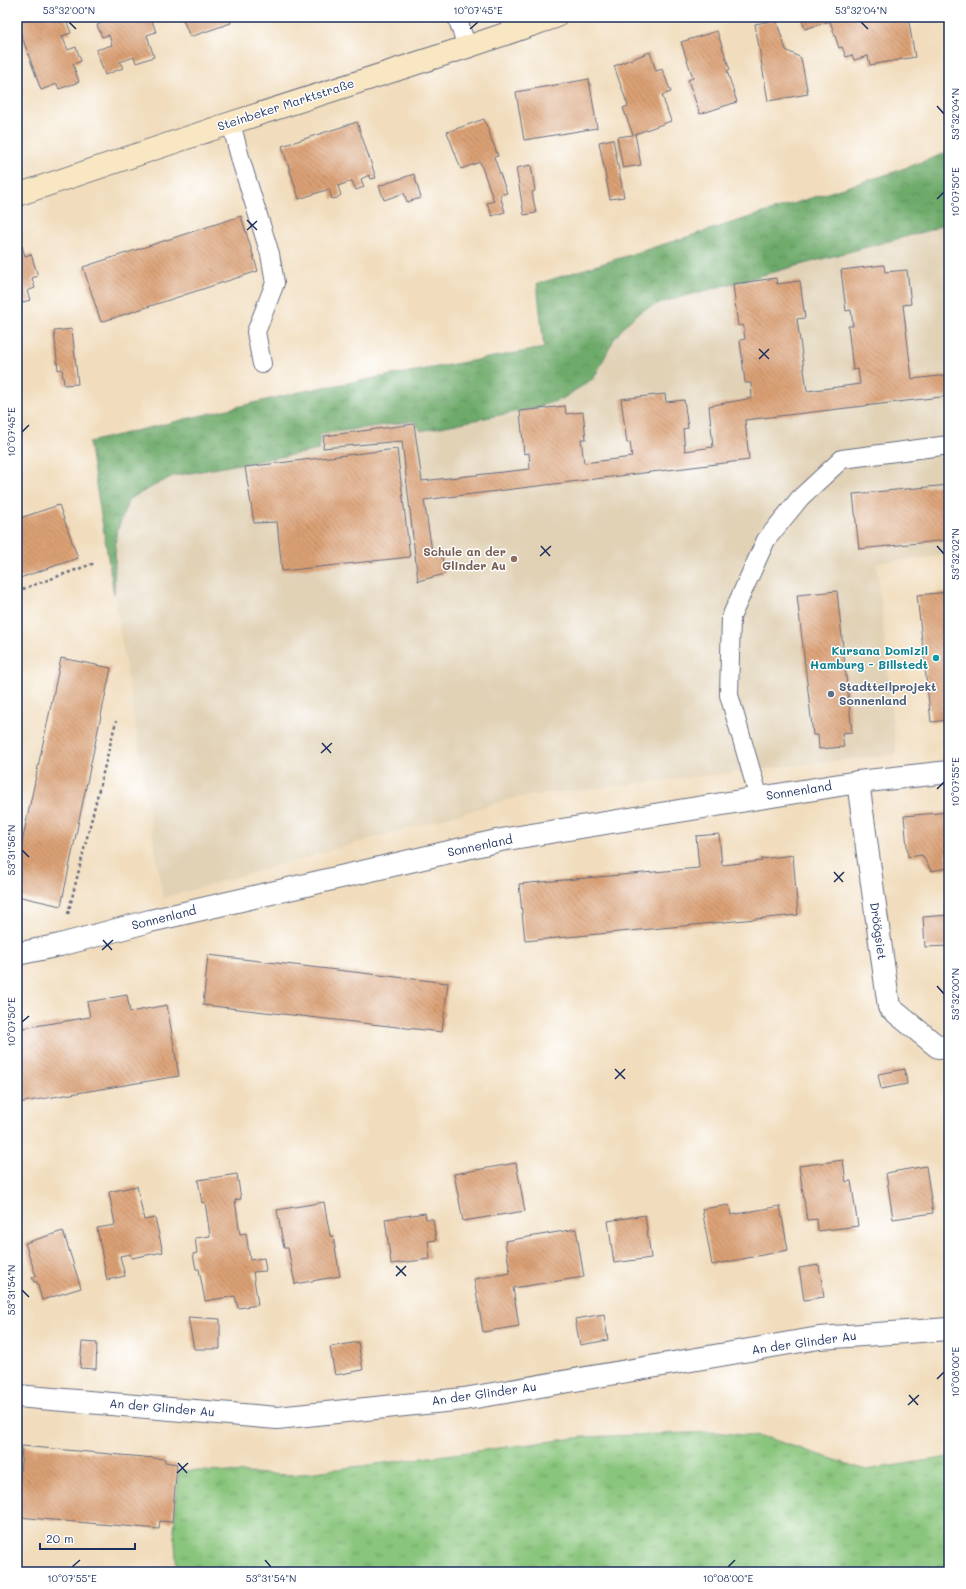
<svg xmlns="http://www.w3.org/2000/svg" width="966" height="1589" viewBox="0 0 966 1589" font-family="Mali,sans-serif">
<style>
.built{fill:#e1d2b6}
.grass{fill:url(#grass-tufts);stroke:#527a6c}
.forest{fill:url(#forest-crowns);stroke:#446c64}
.building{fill:url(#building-back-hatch)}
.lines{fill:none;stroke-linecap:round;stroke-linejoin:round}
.lane-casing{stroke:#666c7f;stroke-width:20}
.street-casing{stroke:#666c7f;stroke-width:24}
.secondary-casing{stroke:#666c7f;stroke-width:24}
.path{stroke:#666c7f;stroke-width:2.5;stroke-dasharray:3 3;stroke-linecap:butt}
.lane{stroke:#fff;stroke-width:18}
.street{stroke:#fff;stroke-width:22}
.secondary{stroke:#f9e7c3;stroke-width:22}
.ticks{fill:none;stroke:#1b2f5e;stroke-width:1.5}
.education-dot{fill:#8d6e63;stroke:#fff;stroke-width:1.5}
.culture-dot{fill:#0f9aa8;stroke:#fff;stroke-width:1.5}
.service-dot{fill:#5c6f8a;stroke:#fff;stroke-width:1.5}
.labels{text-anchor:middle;stroke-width:3;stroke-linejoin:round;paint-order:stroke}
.street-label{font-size:12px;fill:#1b2f5e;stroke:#fff}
.education-label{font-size:12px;font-weight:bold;fill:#785e54;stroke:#fff;text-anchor:end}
.culture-label{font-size:12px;font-weight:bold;fill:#0d838f;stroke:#fff;text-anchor:end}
.service-label{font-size:12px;font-weight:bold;fill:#4e5e75;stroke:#fff;text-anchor:start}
.neatline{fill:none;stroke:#1b2f5e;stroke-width:1.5}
.ticks-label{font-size:10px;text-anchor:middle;fill:#1b2f5e}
</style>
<defs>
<pattern id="grass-tufts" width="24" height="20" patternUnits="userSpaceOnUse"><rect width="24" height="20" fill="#89c57b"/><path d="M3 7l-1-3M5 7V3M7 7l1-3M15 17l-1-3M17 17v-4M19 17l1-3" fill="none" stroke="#6fa068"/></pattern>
<pattern id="forest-crowns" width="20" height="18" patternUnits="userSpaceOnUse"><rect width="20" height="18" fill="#6eaa6b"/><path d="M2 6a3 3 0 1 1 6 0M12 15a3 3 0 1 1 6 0" fill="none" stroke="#5a8b5b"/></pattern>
<pattern id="building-back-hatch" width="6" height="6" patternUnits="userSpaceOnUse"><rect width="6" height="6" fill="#dba074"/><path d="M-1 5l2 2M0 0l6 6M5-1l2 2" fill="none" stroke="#b18362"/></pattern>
</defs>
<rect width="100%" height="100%" fill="#fff"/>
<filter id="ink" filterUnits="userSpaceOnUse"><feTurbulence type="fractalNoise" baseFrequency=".025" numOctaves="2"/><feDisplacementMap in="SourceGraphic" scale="8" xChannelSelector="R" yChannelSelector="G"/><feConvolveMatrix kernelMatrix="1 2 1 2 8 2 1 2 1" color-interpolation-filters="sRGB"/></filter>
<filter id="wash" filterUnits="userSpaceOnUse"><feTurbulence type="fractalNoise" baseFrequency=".012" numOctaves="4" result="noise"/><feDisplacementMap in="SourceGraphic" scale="16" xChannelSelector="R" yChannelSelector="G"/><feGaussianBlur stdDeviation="0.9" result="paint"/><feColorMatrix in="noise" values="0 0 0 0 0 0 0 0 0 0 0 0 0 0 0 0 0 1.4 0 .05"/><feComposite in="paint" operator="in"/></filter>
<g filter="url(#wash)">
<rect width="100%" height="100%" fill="#f1ddbd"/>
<polygon class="built" points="949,222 949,555 877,563 896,754 519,797 163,898 114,594 116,534 129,499 173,476 319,450 319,434 415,421 534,408 562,399 594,378 614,339 626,324 641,311 658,303 929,230"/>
<polygon class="grass" points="715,1432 768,1438 866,1470 949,1457 949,1572 177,1572 174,1529 179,1470 292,1475 584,1437"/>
<polygon class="forest" points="949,152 949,222 930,230 659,303 641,311 626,324 614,339 594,378 562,399 534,408 421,431 415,421 320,434 319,450 173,476 129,499 116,534 114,594 89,442 308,390 544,348 537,284 891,173"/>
<g id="blocks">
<g class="building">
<polygon points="17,17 65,17 71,33 62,36 68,50 76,47 81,61 73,64 79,82 59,89 57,84 41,90 17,23"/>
<polygon points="103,17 141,17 142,21 151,18 156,32 147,35 154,57 136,63 134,57 120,62 123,68 105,75 96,50 112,45 109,35 102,37 97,25 104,22"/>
<polygon points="182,17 229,17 231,23 190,37"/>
<polygon points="801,17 908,17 915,57 870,65 868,56 854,60 852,55 846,57 842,47 839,48 830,21 805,29"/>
<polygon points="776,20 786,50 801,58 808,94 768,101 755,24"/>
<polygon points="717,31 730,70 727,71 737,102 700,114 688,80 693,78 681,42"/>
<polygon points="650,52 656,71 662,69 671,92 662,95 671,121 635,134 641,165 623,168 617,137 633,135 623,108 628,106 614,66"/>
<polygon points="589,79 597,128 524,140 516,92"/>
<polygon points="484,119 498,156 494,157 507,193 500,195 505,212 492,216 487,203 494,201 480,162 461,169 447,132"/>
<polygon points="357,122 376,178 371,179 369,175 361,179 364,187 356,190 352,181 338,186 341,195 337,198 332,199 329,189 299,199 282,146"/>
<polygon points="613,139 624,197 610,199 599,142"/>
<polygon points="531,165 535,191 532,192 536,213 524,215 516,168"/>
<polygon points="414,174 421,198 407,202 404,193 384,200 379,186"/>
<polygon points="241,216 258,271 101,322 83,267"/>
<polygon points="22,246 25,256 31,254 38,276 32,278 35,288 27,291 30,300 17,304 17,247"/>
<polygon points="884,265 885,272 907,270 911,304 903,305 912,379 949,375 949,396 745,420 749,460 424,500 432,551 441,551 445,574 418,581 402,441 323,448 324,436 414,424 422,481 530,469 529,453 524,454 520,411 565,406 566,414 583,412 586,439 581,439 584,463 632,457 630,442 627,443 621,399 665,394 666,402 684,400 688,428 683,429 685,451 713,447 709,406 752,398 751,383 745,383 740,340 745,339 743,325 738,326 733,284 776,278 777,284 800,281 805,318 797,319 807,391 860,384 858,369 853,370 848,326 853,326 851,310 846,311 841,270"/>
<polygon points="72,329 78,384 64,385 62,369 58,370 54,331"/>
<polygon points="397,449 410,557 282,571 277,522 254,523 245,467"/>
<polygon points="949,485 949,540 859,549 853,494"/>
<polygon points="59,505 78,558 17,579 17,519"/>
<polygon points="837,591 852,732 842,733 844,747 819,749 818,735 813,735 797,595"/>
<polygon points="949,592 949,720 931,722 917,595"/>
<polygon points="61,658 111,668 61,906 17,896 17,866"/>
<polygon points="949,812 949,853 946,853 948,868 931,871 922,855 908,857 904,816"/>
<polygon points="719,834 722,865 762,861 761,859 793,855 798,915 525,941 519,884 699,868 696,836"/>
<polygon points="949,915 949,946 925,947 923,917"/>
<polygon points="208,955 448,983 442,1032 203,1005"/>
<polygon points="127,995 130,1012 167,1005 179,1076 17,1103 17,1029 90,1017 87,1002"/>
<polygon points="905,1069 907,1084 881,1089 878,1074"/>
<polygon points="843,1160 846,1182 851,1181 858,1226 818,1231 817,1219 807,1220 799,1166"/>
<polygon points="516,1163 525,1211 463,1221 454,1174"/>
<polygon points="926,1166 933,1213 893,1219 886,1173"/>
<polygon points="237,1174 241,1199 235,1200 240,1234 246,1233 250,1260 264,1258 266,1271 253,1272 258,1305 238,1308 235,1296 205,1301 199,1269 196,1269 193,1254 197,1253 195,1238 210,1236 205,1202 202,1203 198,1180"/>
<polygon points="137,1186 144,1220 155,1218 163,1252 131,1258 130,1254 120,1256 125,1276 107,1280 97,1228 115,1225 109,1192"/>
<polygon points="324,1202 330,1236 333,1236 340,1276 295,1284 288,1248 284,1248 277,1210"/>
<polygon points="729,1205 731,1215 780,1206 788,1250 712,1265 702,1209"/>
<polygon points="425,1213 426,1219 433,1219 436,1240 428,1241 430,1259 391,1264 385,1219"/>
<polygon points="645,1215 651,1258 614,1263 608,1221"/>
<polygon points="576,1229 584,1277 513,1288 519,1326 483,1332 474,1279 510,1273 505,1241"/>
<polygon points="63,1231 81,1288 42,1300 37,1282 34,1282 32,1277 36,1276 25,1243"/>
<polygon points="819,1265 824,1297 804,1300 799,1268"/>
<polygon points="604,1314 608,1340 580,1345 575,1319"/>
<polygon points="188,1317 220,1319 220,1349 194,1349"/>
<polygon points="82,1342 97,1343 96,1369 80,1368"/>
<polygon points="358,1342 363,1370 335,1375 330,1347"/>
<polygon points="22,1446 165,1459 165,1462 177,1464 172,1522 160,1521 159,1529 17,1517"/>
</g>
</g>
</g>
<g filter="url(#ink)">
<use href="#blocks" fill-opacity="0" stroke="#666c7f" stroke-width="1"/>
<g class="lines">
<defs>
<g id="lane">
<polyline points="457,17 467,47"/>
<polyline points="231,123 241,161 270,254 275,283 256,332 262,364"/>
<polyline points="759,798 729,695 731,617 766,540 800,498 842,459 949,445"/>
</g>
<g id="street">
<polyline points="858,782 889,1007 938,1047 949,1046"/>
<polyline points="17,954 60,945 150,921 501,840 858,782 949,772"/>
<polyline points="17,1396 277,1418 464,1399 819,1338 949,1329"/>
</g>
<polyline id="secondary" points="17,195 231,123 467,47 555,17"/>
</defs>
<use href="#lane" class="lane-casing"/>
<use href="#street" class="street-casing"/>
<use href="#secondary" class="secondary-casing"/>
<g class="path">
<polyline points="17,591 95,563"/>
<polyline points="68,914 116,721"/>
</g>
<use href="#lane" class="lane"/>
<use href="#street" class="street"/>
<use href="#secondary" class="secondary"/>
</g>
</g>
<path class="ticks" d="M69,22L76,29M861,22L868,29M470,29L478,22M937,106L944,114M937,199L944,192M247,220L257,230M247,230L257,221M759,349L769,359M759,359L769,349M22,432L29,425M541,546L550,556M937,546L944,554M540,556L551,546M322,743L331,753M321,753L332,743M937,789L944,782M22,850L29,857M834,872L843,882M834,882L844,872M103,940L112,950M102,950L113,940M937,986L944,994M22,1022L29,1016M615,1069L625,1079M615,1079L625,1069M396,1266L406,1276M396,1276L406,1266M22,1290L29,1297M937,1379L944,1372M909,1395L918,1405M908,1405L919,1395M178,1463L187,1473M177,1473L188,1463M265,1560L271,1567M72,1567L80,1560M728,1567L735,1560"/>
<circle class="education-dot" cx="514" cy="559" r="4"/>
<circle class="culture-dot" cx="936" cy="658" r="4"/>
<circle class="service-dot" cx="831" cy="694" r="4"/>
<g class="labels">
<g class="street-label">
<text transform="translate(286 105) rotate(-18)" y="4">Steinbeker Marktstraße</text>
<text transform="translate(799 791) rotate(-9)" y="4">Sonnenland</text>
<text transform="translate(480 846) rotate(-12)" y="4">Sonnenland</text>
<text transform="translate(164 918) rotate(-14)" y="4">Sonnenland</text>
<text transform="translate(878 931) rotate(82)" y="4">Dröögsiet</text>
<text transform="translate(804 1343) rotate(-8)" y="4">An der Glinder Au</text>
<text transform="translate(484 1394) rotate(-8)" y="4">An der Glinder Au</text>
<text transform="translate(162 1408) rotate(5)" y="4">An der Glinder Au</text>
</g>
<g class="education-label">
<text x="506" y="556">Schule an der<tspan x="506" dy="14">Glinder Au</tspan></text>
</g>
<g class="culture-label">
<text x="928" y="655">Kursana Domizil<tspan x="928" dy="14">Hamburg - Billstedt</tspan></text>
</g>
<g class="service-label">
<text x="839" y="691">Stadtteilprojekt<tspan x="839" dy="14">Sonnenland</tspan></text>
</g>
</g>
<rect width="966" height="1589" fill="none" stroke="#fff" stroke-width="44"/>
<path d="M40 1543v6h95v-6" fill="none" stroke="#1b2f5e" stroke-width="2"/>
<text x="46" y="1543" font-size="12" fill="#1b2f5e" stroke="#ffffff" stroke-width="3" paint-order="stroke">20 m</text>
<rect x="22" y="22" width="922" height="1545" class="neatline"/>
<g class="ticks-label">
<text x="69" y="14">53°32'00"N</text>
<text x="478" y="14">10°07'45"E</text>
<text x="861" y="14">53°32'04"N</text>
<text transform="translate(955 114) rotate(-90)" y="4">53°32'04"N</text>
<text transform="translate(955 192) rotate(-90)" y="4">10°07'50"E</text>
<text transform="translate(11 432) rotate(-90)" y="4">10°07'45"E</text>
<text transform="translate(955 554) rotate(-90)" y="4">53°32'02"N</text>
<text transform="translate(955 782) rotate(-90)" y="4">10°07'55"E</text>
<text transform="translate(11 850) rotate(-90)" y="4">53°31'56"N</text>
<text transform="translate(955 994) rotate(-90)" y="4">53°32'00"N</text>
<text transform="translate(11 1022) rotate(-90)" y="4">10°07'50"E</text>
<text transform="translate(11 1290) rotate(-90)" y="4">53°31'54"N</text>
<text transform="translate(955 1372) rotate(-90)" y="4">10°08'00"E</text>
<text x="72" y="1582">10°07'55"E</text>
<text x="271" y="1582">53°31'54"N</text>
<text x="728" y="1582">10°08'00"E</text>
</g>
</svg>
